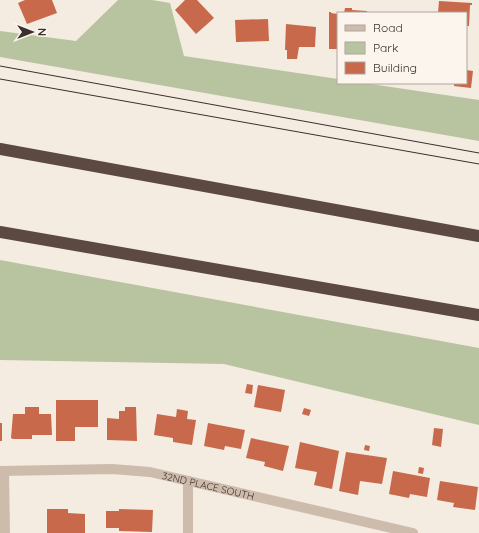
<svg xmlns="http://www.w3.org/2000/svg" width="479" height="533" viewBox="0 0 479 533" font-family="Quicksand,sans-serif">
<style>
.green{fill:#b8c4a0}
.building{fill:#c8694b}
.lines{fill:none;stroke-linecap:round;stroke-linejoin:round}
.street{stroke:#cdbbac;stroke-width:10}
.highway{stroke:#5c4a42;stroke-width:12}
.tram{stroke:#3b302b;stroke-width:1}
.labels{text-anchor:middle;stroke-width:3;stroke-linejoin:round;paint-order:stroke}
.street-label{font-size:10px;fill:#3b302b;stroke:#fbf5ee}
</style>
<rect width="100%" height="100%" fill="#f4ebe1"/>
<g class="green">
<polygon points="118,0 152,0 170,3 184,56 338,79 338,83 364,83 479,100 479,141 0,57 0,31 76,41"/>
<polygon points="0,260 479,348 479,425 224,364 0,360"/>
</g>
<g class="building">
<polygon points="25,0 52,0 57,13 27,24 18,3"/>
<polygon points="185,0 197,0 214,18 196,34 175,10"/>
<polygon points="439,1 472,3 472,5 470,5 469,26 466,26 466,13 438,13"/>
<polygon points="345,8 352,8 352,10 367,11 367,13 344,13"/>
<polygon points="329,12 331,12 331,13 338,14 338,49 329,49"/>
<polygon points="268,19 269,41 236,42 235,20"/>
<polygon points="286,24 316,27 315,47 299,47 297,59 287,59 287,50 285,50"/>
<polygon points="466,70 473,71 471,88 454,86 454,83 466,83"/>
<polygon points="247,384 253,385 252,394 245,393"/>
<polygon points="258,385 285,390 281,412 254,407"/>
<polygon points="56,400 98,400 98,427 75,427 75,441 56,441"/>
<polygon points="25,407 39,407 39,414 51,414 52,435 32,435 32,439 13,439 11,438 13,414 25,414"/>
<polygon points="125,407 136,407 137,441 107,440 107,418 119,419 119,411 125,411"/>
<polygon points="304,408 311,410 309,416 302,414"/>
<polygon points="177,409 188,411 187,419 196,420 192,445 173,442 173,438 154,435 157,414 176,417"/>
<rect x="0" y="423" width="2" height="18"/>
<polygon points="208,423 245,430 241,449 225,446 224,450 204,446"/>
<polygon points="434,428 443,429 441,447 432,445"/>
<polygon points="251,438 289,446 283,471 264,466 265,462 246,458"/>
<polygon points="300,442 339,451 332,489 314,485 317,472 295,468"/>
<polygon points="365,445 370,446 369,451 364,450"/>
<polygon points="346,452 387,458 382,484 360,481 358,495 339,491"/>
<polygon points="419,467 424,468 423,474 418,473"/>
<polygon points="393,471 430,478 427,497 410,494 409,498 389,494"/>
<polygon points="440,481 478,487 475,510 453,507 454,503 437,500"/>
<polygon points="47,509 68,509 68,513 85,514 85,533 47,533"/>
<polygon points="119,509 153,510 152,532 119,531 119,528 106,528 106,511 119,511"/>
</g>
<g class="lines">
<g class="street">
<path id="s1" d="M0,471L112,469L150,472L413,533"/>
<polyline points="4,471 5,533"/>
<polyline points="188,533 188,481"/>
</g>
<g class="highway">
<polyline points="0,149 479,236"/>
<polyline points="0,232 479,315"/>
</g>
<g class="tram">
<polyline points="0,66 479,153"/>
<polyline points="0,79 479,164"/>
</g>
</g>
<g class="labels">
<g class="street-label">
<text dy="4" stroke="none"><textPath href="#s1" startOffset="210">32ND PLACE SOUTH</textPath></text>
</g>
</g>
<rect x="337" y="12" width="130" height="72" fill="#fbf5ee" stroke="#aea6a0"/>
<rect x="345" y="25" width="20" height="6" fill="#cdbbac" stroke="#aea6a0"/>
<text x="373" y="32" font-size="12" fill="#3b302b">Road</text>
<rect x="345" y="42" width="20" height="12" fill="#b8c4a0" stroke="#aea6a0"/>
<text x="373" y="52" font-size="12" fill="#3b302b">Park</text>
<rect x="345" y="62" width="20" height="12" fill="#c8694b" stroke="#aea6a0"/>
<text x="373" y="72" font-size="12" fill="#3b302b">Building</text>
<g transform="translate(32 32) rotate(90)" stroke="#fbf5ee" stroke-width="3" paint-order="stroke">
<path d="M0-3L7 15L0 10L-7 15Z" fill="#3b302b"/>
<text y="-6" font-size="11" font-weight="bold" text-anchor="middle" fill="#3b302b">N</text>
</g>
</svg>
